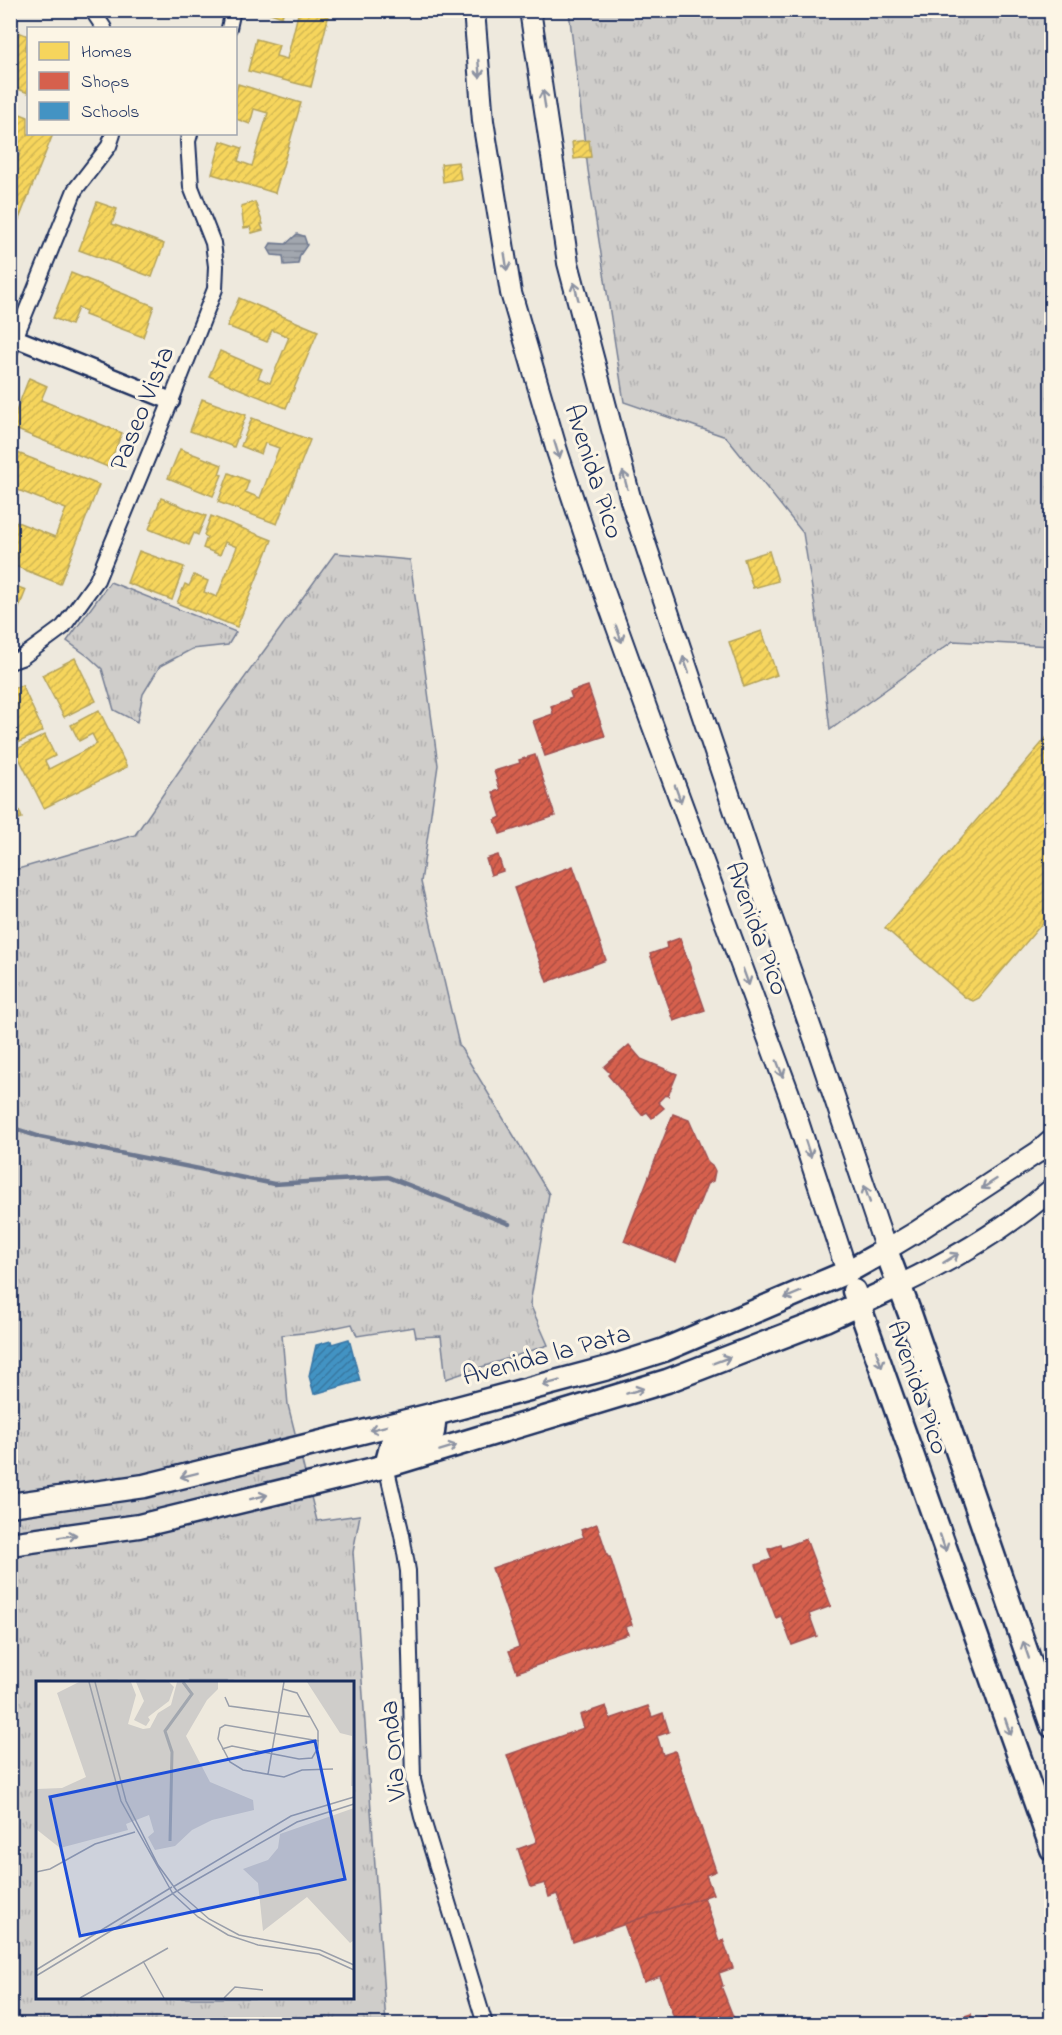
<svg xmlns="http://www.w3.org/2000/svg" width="1062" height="2035" viewBox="0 0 1062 2035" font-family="'Indie Flower',sans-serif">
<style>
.grass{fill:url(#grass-tufts);stroke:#757e94;stroke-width:1.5;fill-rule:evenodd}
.water{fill:url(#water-rules);stroke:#6c778f;stroke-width:1.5}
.homes{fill:url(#homes-hatch);stroke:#b4a35d;stroke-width:1.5}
.shops{fill:url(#shops-hatch);stroke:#9e5152;stroke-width:1.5}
.schools{fill:url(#schools-hatch);stroke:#3775a5;stroke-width:1.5}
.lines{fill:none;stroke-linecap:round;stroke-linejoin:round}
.stream{stroke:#6c778f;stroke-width:4.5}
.minor-casing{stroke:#1b2f5e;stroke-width:18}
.tertiary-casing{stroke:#1b2f5e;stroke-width:21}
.secondary-casing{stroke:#1b2f5e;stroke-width:24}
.trunk-casing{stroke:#1b2f5e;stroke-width:27}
.minor{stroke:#fcf5e5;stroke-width:14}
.tertiary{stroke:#fcf5e5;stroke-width:16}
.secondary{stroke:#fcf5e5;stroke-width:20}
.trunk{stroke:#fcf5e5;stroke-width:22}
.oneway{stroke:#8c92a2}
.labels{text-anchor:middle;stroke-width:6;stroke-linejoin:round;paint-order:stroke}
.street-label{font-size:27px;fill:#1b2f5e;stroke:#fcf5e5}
.inset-river{fill:none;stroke:#a2a7af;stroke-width:3}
.inset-road{fill:none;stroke:#9a9faa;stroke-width:1.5}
.view{fill:#1d4ed8;fill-opacity:0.15;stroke:#1d4ed8;stroke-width:3}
.inset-edge{fill:none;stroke:#1b2f5e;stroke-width:3}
</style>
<defs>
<pattern id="grass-tufts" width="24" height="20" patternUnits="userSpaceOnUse" patternTransform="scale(1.5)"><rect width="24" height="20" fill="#cfcdca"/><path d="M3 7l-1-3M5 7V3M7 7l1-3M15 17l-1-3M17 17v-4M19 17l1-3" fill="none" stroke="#b1b0b0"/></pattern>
<pattern id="water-rules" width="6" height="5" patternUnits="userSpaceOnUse" patternTransform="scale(1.5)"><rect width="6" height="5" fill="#a2a7af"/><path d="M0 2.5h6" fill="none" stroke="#838892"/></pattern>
<pattern id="homes-hatch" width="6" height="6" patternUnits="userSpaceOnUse" patternTransform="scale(1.5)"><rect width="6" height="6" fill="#f6d55c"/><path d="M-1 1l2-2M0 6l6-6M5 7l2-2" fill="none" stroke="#d2b752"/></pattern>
<pattern id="shops-hatch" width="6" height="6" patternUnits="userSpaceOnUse" patternTransform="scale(1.5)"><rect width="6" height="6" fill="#d6604d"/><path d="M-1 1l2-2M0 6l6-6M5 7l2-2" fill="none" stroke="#ad5043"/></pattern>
<pattern id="schools-hatch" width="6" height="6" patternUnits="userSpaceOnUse" patternTransform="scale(1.5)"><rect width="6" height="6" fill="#4393c3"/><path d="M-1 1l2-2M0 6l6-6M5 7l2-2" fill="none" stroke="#3778a2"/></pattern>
</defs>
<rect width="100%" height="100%" fill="#eee9dd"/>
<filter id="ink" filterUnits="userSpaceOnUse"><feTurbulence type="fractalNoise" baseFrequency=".0167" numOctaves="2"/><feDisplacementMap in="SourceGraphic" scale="12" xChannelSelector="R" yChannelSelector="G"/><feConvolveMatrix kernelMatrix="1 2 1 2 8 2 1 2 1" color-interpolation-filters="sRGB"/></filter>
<g filter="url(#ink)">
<g class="grass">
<polygon points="569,11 1051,11 1051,646 953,641 830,730 816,613 803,533 726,437 624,402 588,170"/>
<path d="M335,553L410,560L438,765L421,882L459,1045L549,1194L530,1304L548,1345L446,1379L441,1336L416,1337L414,1327L357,1336L352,1324L314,1332L282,1335L288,1405L317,1521L360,1515L353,1552L386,2024H11V871L135,835L219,713ZM38,1682H352V1998H38Z"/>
<polygon points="110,582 236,632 228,645 192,649 160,666 143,694 137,722 114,710 102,669 89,657 67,641"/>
</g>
<polygon class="water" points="297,234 304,236 307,245 300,255 298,264 284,265 283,256 272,255 268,248 271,243 286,244"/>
<g class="homes">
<polygon points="262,10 284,10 282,17"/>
<polygon points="299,10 330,10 311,87 248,71 256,39 279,45 276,56 287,59"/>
<polygon points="11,29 28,36 25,50 28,51 28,93 10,86"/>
<polygon points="238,84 301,103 275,193 212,174 221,141 242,148 238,161 252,166 268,113 254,109 250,124 236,119 236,93"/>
<polygon points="10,110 28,117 28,134 53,134 17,224 10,222 10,177 21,151 10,147"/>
<polygon points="589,140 591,157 574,159 572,142"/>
<polygon points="458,162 461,179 443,182 441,164"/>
<polygon points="97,202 117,209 112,224 164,244 152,277 79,250"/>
<polygon points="255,202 263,224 261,224 263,230 252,233 250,227 244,228 241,206"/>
<polygon points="71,273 154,306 143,337 85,315 86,311 78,308 71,325 53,318"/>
<polygon points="239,298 318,331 286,408 209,376 220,351 262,369 258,378 270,383 289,337 272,330 267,342 227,326"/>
<polygon points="29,378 47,386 41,400 122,433 108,467 10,427"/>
<polygon points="202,399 246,415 234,447 190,431"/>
<polygon points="252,418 310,440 277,524 218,502 229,473 249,481 245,492 260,498 279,448 265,443 261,454 241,446"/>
<polygon points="180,449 222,465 219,474 222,475 213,496 168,478"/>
<polygon points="10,450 99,485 60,584 10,564 10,519 55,537 66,509 10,487"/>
<polygon points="161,498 206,516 198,535 194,533 189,545 149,529"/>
<polygon points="211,516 272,540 237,627 177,603 185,584 189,586 194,575 208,581 204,592 217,597 237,547 225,542 220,555 203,548 207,537 204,535"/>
<polygon points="139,551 184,567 172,600 127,583"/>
<polygon points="769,551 778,581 753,588 744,559"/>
<polygon points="10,584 26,590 11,628 10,628"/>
<polygon points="762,631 777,675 744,687 729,642"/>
<polygon points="75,658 96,701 64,717 42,675"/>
<polygon points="22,685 43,731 15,744 10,734 10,690"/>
<polygon points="99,710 127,767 44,808 15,750 45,735 55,756 45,761 49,769 97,744 92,734 79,741 71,725"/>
<polygon points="1052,731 1052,923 1050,924 1045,920 979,998 973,1001 966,998 885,928"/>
<polygon points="10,787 22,818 10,822"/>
</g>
<g class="shops">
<polygon points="588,686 605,736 545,756 533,721 553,714 551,706 572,698 570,692"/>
<polygon points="535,755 555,816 500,834 495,820 501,817 493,792 500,790 494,771 520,763 519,760"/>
<polygon points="498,855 503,871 491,875 486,859"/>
<polygon points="573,866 606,960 547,982 514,888"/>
<polygon points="680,938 705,1010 674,1021 650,954 667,948 666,943"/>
<polygon points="629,1045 641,1059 677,1074 668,1096 665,1095 658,1102 664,1108 652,1118 647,1112 642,1115 608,1075 610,1073 604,1067"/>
<polygon points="673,1114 689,1120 708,1163 713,1167 715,1171 713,1181 707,1184 676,1262 624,1241"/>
<polygon points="597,1524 608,1557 610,1557 632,1625 625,1627 628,1634 517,1672 509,1651 519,1647 492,1568 584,1537 581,1530"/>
<polygon points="806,1539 831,1606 809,1614 817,1636 792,1645 781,1616 776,1618 756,1565 772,1559 768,1549 781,1545 782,1548"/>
<polygon points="606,1706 610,1719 648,1706 652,1717 663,1713 669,1732 657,1736 663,1755 675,1751 716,1871 706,1875 713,1894 573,1942 557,1894 549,1897 545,1883 531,1887 518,1849 537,1842 507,1755 584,1728 580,1715"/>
<polygon points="704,1897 719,1941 723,1940 733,1968 719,1973 723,1986 721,1986 736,2024 676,2024 660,1976 644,1982 624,1924"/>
<polygon points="971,2014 973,2021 986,2017 988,2024 939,2024"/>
</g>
<polygon class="schools" points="349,1339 360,1381 314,1394 309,1376 316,1345 331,1341 332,1344"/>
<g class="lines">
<polyline class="stream" points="10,1127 40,1137 274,1184 388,1177 509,1224"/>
<defs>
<g id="minor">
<polyline points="92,10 104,28"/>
<polyline points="229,28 233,10"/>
<polyline points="10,351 75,190 109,146 113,134"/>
<polyline points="10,662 21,658 63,627 97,580 171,401 215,289 216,266 213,243 191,187 188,141 190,134"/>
<polyline points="386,1466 402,1535 408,1571 413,1780 422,1817 485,2024"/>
</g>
<polyline id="tertiary" points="10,336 171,401"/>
<g id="secondary">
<polyline points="474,10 483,121 511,293 557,451 600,580 648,713 789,1094 847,1272"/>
<polyline points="530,10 568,263 631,501 750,857 815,1040 886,1250 916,1232 1038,1152 1052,1140"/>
<path d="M900,1285C952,1260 1008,1227 1052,1189"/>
</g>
<g id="trunk">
<polyline points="854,1291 1052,1849"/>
<polyline points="386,1466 392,1443 433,1432 435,1414"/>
<polyline points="10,1505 144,1486 435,1414 608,1368 664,1350 847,1272 886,1250 910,1314 1052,1726"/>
<polyline points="10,1544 139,1526 386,1466 667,1381 825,1320 900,1285"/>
</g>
</defs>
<use href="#minor" class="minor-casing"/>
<use href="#tertiary" class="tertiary-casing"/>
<use href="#secondary" class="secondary-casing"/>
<use href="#trunk" class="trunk-casing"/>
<use href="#minor" class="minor"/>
<use href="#tertiary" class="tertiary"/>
<use href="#secondary" class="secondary"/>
<use href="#trunk" class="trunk"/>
</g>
<defs><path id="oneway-shaft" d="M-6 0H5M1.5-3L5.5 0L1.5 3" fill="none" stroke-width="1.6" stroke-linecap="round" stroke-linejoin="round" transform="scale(1.5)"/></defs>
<g class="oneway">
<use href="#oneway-shaft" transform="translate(479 69) rotate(85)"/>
<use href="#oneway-shaft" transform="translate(544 99) rotate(-99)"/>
<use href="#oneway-shaft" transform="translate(506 262) rotate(81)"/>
<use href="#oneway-shaft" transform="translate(576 291) rotate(-105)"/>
<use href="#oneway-shaft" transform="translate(557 450) rotate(73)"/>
<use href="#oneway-shaft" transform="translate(625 480) rotate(-105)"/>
<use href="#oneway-shaft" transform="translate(619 634) rotate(70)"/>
<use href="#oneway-shaft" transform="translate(686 665) rotate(-109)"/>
<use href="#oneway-shaft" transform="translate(678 794) rotate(70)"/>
<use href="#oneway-shaft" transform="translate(746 977) rotate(70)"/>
<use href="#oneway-shaft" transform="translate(780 1069) rotate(69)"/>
<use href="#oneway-shaft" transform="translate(808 1149) rotate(72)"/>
<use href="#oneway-shaft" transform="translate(989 1184) rotate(147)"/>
<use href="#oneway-shaft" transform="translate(867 1194) rotate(-109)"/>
<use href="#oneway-shaft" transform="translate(951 1258) rotate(-32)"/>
<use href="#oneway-shaft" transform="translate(793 1295) rotate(157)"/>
<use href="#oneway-shaft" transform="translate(879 1359) rotate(71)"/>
<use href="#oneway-shaft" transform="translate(722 1360) rotate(-21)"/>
<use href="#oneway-shaft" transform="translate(551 1383) rotate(165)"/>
<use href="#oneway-shaft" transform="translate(635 1391) rotate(-17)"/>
<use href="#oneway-shaft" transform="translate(378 1428) rotate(166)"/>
<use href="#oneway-shaft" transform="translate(448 1448) rotate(-17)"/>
<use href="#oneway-shaft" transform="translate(189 1475) rotate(166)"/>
<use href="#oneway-shaft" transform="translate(259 1497) rotate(-14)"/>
<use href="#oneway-shaft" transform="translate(68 1536) rotate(-8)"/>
<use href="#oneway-shaft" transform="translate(943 1543) rotate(71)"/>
<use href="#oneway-shaft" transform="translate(1026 1650) rotate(-109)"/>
<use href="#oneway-shaft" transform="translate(1008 1727) rotate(71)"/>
</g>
</g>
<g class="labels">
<g class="street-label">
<text transform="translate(141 408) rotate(-68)" y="9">Paseo Vista</text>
<text transform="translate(595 471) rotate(72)" y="9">Avenida Pico</text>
<text transform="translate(758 928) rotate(70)" y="9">Avenida Pico</text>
<text transform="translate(546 1354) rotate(-15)" y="9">Avenida la Pata</text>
<text transform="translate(919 1387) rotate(71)" y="9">Avenida Pico</text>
<text transform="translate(392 1751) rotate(-95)" y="9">Via Onda</text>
</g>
</g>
<g transform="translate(36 1681)">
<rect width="318" height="318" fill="#eee9dd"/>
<path d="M43,1H95L100,14L92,43L107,48L114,47L122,32L135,24L141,1H182V8L171,19L150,55L174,101L217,119L218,129L176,139L156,149L139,165L119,169L112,156L118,151L113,134L90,143L92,149L24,167L0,148V108L26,107L50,96L21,12ZM271,1H318V105H315L316,55L304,52ZM318,127V259L314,262L271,216L227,250L222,202L207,188L232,179L242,167L244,153Z" fill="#cfcdca"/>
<path d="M100,1H133L138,6L133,20L112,36L114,39L110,45L98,39L108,20Z" fill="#cfcdca"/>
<path class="inset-river" d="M134,160L136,71L129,50L156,13L147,1"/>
<path class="inset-road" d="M53,1L85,120L137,213M189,16L193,25L275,36M283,60L189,44L184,47L182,58L194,81L207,89L248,96L266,89L297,88M186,68L196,65L263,78L276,77L282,67V50L261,12L247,8M232,93L248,1M318,123L261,141L141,210L173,238L203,254L284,269L318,284M0,191L14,188L59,163L99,151M137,206L255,135L318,116M137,213L162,236L192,254L222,264L283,273L318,289M107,280L128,317M0,289L136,206M0,295L141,210L122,184L90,120L59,1M44,317L132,267M188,317L199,306L227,309"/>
<path class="view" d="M279,60L309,198L44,255L14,116Z"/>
<rect width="318" height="318" class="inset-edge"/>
</g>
<rect width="1062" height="2035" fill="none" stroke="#fcf5e5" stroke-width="36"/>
<rect x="18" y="18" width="1026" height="1999" fill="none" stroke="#1b2f5e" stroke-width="2" filter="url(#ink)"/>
<rect x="27" y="27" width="210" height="108" fill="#fcf5e5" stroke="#a2a6af" stroke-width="1.5"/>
<rect x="39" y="42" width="30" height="18" fill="#f6d55c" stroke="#a2a6af" stroke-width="1.5"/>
<text x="81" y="57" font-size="18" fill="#1b2f5e">Homes</text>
<rect x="39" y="72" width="30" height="18" fill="#d6604d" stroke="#a2a6af" stroke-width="1.5"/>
<text x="81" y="87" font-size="18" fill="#1b2f5e">Shops</text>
<rect x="39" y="102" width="30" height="18" fill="#4393c3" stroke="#a2a6af" stroke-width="1.5"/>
<text x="81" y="117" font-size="18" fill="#1b2f5e">Schools</text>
</svg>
